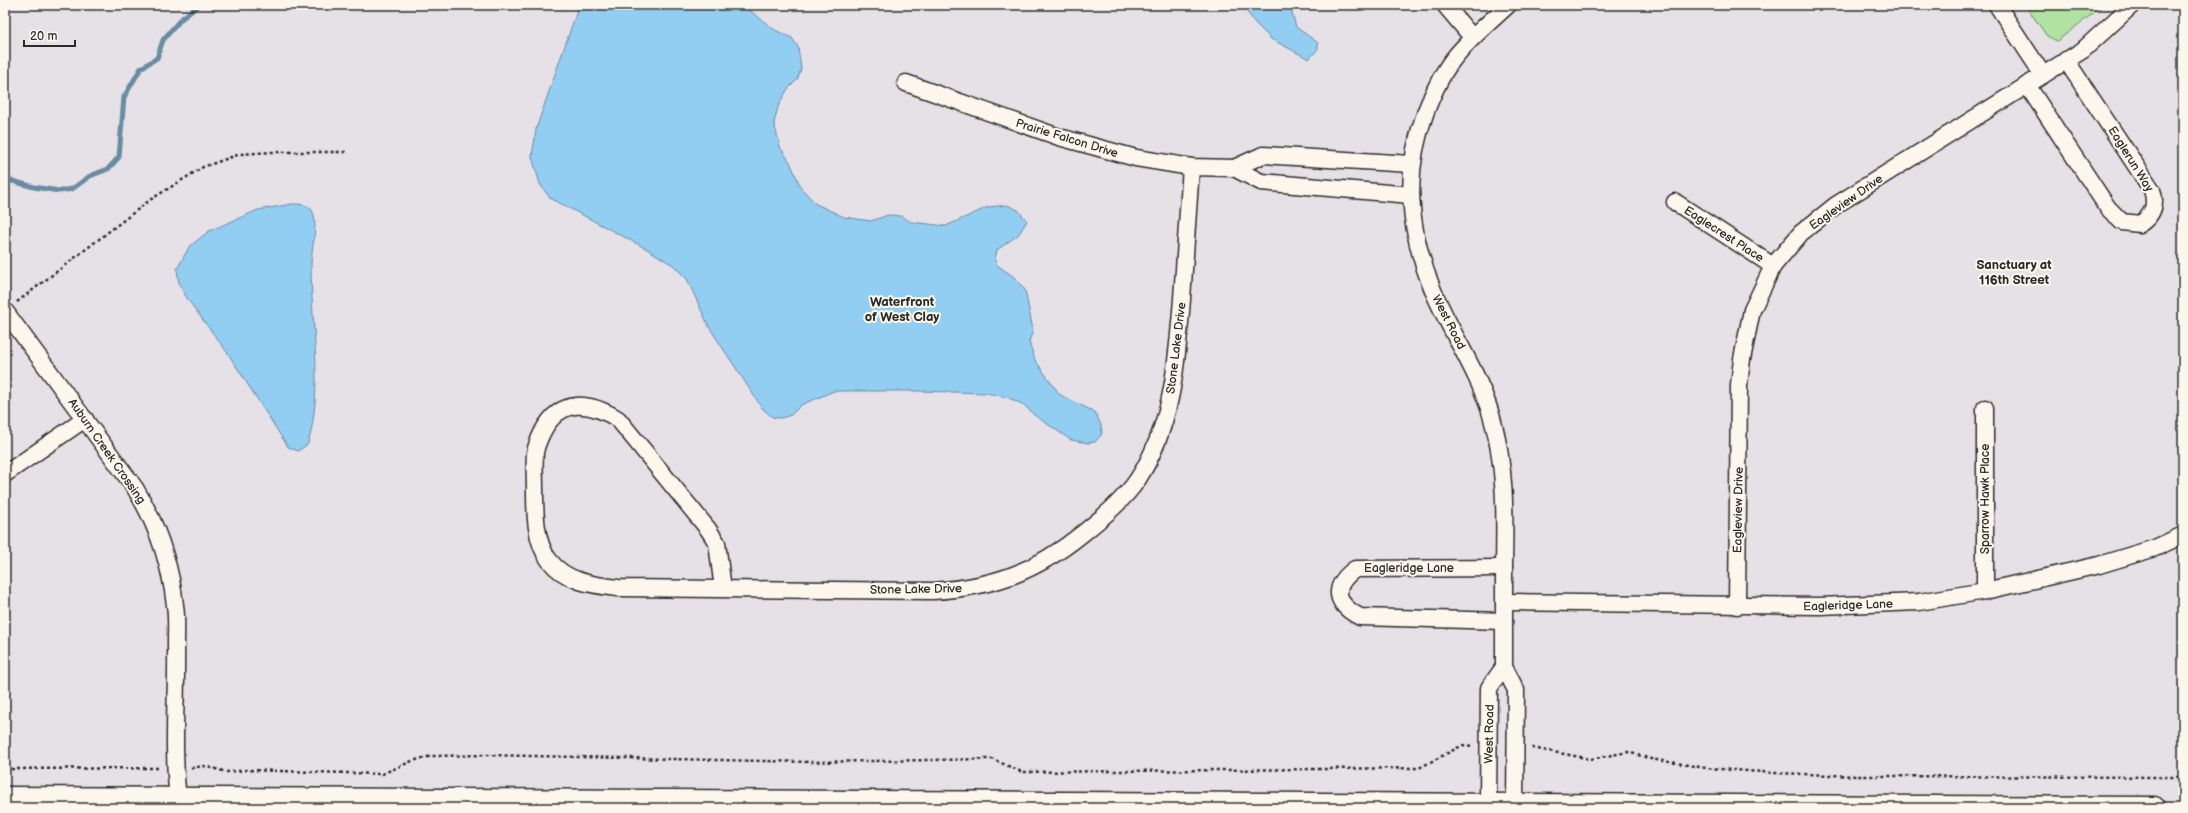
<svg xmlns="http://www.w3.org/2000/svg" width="2188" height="813" viewBox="0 0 2188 813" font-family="'Balsamiq Sans',sans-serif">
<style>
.green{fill:#b0e2a2;stroke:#6e8666}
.water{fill:#92cdf2;stroke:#698ca2}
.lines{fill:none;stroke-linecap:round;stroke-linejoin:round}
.stream{stroke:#698ca2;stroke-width:5}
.street-casing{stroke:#2b2b2b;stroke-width:19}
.secondary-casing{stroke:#2b2b2b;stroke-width:25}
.path{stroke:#2b2b2b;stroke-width:2.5;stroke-dasharray:3 3;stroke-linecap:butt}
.street{stroke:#fbf7ec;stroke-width:16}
.secondary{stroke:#fbf7ec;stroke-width:22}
.labels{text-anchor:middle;stroke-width:4;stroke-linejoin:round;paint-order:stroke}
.street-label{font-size:12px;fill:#2b2b2b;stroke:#fbf7ec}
.neighbourhood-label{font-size:13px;font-weight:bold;fill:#2b2b2b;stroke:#fbf7ec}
</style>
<rect width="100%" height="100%" fill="#e6e0e7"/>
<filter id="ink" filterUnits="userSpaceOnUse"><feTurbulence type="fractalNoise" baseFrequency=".025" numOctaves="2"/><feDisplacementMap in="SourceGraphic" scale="8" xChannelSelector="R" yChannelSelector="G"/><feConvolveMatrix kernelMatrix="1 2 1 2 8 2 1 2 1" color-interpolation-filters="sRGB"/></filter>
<g filter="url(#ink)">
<polygon class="green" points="2025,5 2104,5 2057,41 2047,36"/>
<g class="water">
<polygon points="579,5 743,5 775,30 792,38 798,47 801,69 797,80 787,90 778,107 774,123 780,147 790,162 801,188 816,204 844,217 871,221 888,215 901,216 911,222 946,226 988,207 1007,205 1018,210 1027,221 1018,235 997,250 995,259 997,265 1014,277 1025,290 1033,330 1029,342 1035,360 1060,395 1095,412 1101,425 1102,434 1095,442 1088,443 1071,440 1034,415 1024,405 1009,398 987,393 919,391 834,391 801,405 791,415 781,418 772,417 762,408 709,327 687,279 673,265 647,249 550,198 540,184 532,157 536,129"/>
<polygon points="1242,5 1290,5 1296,27 1318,43 1318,49 1309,59 1271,39 1255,23"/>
<path d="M292,204C299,204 307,204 312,210C319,222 311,250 311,265C311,325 324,386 308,444L298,451L288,447L227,352L188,300L179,284L177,269L189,247L209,231L258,210Z"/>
</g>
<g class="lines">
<polyline class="stream" points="5,179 34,187 59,191 72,189 90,176 108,169 119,157 124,97 141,68 157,58 163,40 181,19 199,5"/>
<defs>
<g id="street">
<polyline points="1445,5 1472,37"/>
<path d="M1508,5C1490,22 1470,38 1454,58C1442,73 1433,93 1426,111C1403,172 1408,228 1432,288C1450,332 1479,372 1492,418C1506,467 1505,517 1504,567C1504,601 1504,634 1504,667L1516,690L1515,805"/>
<polyline points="1997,5 2043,75"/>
<polyline points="906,83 1059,137 1136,158 1191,167 1234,168 1261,182 1411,195"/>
<path d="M2027,85L2108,208L2122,222L2140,224C2153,215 2157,205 2152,190L2066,60"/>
<polyline points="1234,168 1263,155 1411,164"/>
<polyline points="1675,202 1773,266"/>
<path d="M5,311L135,488C157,524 170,562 175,605C177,618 176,631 176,644C177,696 172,748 178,799"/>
<polyline points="1985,408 1985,591"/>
<polyline points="5,474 85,419"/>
<path d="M723,589L717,543L708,529L618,419C590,402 561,397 543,431C540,437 536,445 535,453C534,465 535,478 535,490C535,512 535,542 549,560C566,582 592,585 618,588L933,591C994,587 1035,572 1082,534C1102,518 1124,500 1138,479C1173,425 1177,361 1182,299C1185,255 1188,211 1191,167"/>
<polyline points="1504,602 1820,606 1919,602 1985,591 2099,565 2155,548 2183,535"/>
<polyline points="1737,606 1739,385 1742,359 1752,310 1773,266 1801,233 1836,205 2083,50 2132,5"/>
<path d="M1504,621L1360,617C1335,604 1331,587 1355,569L1504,568"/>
<polyline points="1488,804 1489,688 1504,667"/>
</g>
<polyline id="secondary" points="5,798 2154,808"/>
</defs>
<use href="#street" class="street-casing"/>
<use href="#secondary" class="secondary-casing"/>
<g class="path">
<polyline points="17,302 150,200 203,167 240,154 272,152 346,152"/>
<polyline points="1532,748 1591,759 1628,752 1651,759 1706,768 1776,773 1858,776 2183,777"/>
<polyline points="191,768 204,766 227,772 247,770 382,774 412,761 432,756 486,755 811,762 992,759 1022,772 1419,768 1463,745 1473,746"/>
<polyline points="5,769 160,768"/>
</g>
<use href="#street" class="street"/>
<use href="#secondary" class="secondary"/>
</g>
</g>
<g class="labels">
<g class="street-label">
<text transform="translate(1067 138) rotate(17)" y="4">Prairie Falcon Drive</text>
<text transform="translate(2131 159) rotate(58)" y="4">Eaglerun Way</text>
<text transform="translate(1846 202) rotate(-35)" y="4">Eagleview Drive</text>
<text transform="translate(1724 234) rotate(33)" y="4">Eaglecrest Place</text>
<text transform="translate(1449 322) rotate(63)" y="4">West Road</text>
<text transform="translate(1176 348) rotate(-83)" y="4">Stone Lake Drive</text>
<text transform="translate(107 451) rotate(55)" y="4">Auburn Creek Crossing</text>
<text transform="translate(1985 499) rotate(-90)" y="4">Sparrow Hawk Place</text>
<text transform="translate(1738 510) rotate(-89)" y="4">Eagleview Drive</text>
<text x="1409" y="572">Eagleridge Lane</text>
<text transform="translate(916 589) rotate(-1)" y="4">Stone Lake Drive</text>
<text transform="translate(1848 605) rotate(-2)" y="4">Eagleridge Lane</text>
<text transform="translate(1489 734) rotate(-89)" y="4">West Road</text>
</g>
<g class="neighbourhood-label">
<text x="2014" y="269">Sanctuary at<tspan x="2014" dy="15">116th Street</tspan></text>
<text x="902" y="306">Waterfront<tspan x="902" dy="15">of West Clay</tspan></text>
</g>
</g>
<rect width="2188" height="813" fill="none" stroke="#fbf7ec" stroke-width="20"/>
<rect x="10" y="10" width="2168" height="793" fill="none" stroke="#2b2b2b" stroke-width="1.5" filter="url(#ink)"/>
<path d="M24 40v6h51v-6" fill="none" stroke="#2b2b2b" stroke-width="2"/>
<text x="30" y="40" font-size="12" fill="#2b2b2b" stroke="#fbf7ec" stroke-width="3" paint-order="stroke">20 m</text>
</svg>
